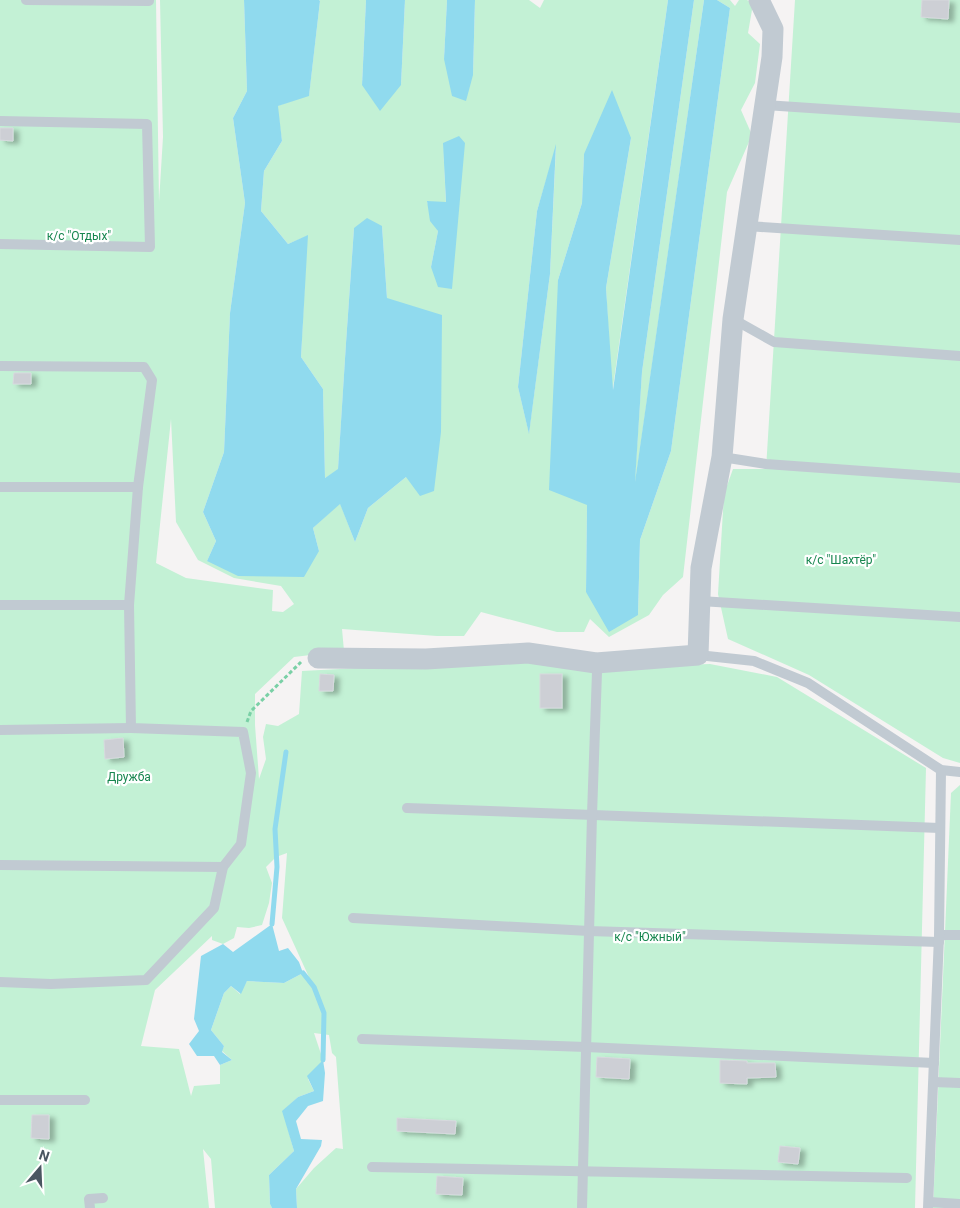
<svg xmlns="http://www.w3.org/2000/svg" width="960" height="1208" viewBox="0 0 960 1208" font-family="Roboto,sans-serif">
<style>
.green{fill:#c3f1d5;fill-rule:evenodd}
.water{fill:#90daee}
.lines{fill:none;stroke-linecap:round;stroke-linejoin:round}
.stream{stroke:#90daee;stroke-width:5}
.building{fill:#cdcfd5;stroke:#d7d9de;filter:url(#shadow)}
.path{stroke:#7ad0a6;stroke-width:3;stroke-dasharray:4 2.5;stroke-linecap:butt}
.service{stroke:#c1cad2;stroke-width:10}
.minor{stroke:#c1cad2;stroke-width:21}
.labels{text-anchor:middle;stroke-width:4.5;stroke-linejoin:round;paint-order:stroke}
.park-label{font-size:12px;fill:#17864f;stroke:#fff}
</style>
<defs>
<filter id="shadow"><feDropShadow dx="5.5" dy="3" stdDeviation="2.5" flood-color="#0004"/></filter>
</defs>
<rect width="100%" height="100%" fill="#f5f3f3"/>
<g class="green">
<path d="M0,0H156L159,202L163,137L160,0H244L247,91L233,118L245,203L230,313L224,452L203,512L216,541L207,561L319,551L313,528L340,503L355,542L368,508L406,477L387,298L382,226L354,228L346,343L338,470L325,478L323,389L301,357L307,236L288,244L261,211L264,171L282,141L277,106L309,95L320,1L319,0H366L362,85H401L405,0H447L444,59L473,75L475,0H529L540,8L544,0H668L612,394L606,288L631,138L584,154L582,203L558,280L587,505L586,592L638,615L640,540L671,451L730,8L717,0H730L735,6L739,0H747L753,4L748,33L760,44L755,83L741,110L752,135L727,192L683,577L663,595L649,615L609,637L590,619L584,632H557L481,612L464,636H437L342,629L344,651L294,657L255,694V725L259,779L266,759L263,737L266,724L278,726L299,714L302,671L530,659L623,667L710,664L777,677L926,768L915,1208H297L296,1189L314,1168L336,1148L343,1149L336,1057L332,1053L329,1035L314,1033L323,1060L308,1079L314,1091L298,1097L283,1111L294,1151L269,1175L270,1204L272,1208H215L211,1159L203,1149L209,1208H0ZM443,143L452,289L431,267L438,231L427,202L446,203ZM556,147L550,274L529,433L518,387L537,211ZM171,419L176,522L198,560L234,578L281,586L294,604L283,612L272,611L273,590L186,578L156,563ZM287,853L282,918L313,986L303,973L284,983L247,981L240,994L231,986L224,993L211,1030L224,1046L222,1051L232,1060L220,1065V1084L194,1086L191,1096L179,1049L141,1046L155,990L212,936V940L223,944L234,938L237,927L249,928L262,925L269,903L272,883L266,867L276,857Z"/>
<polygon points="694,0 704,0 634,491 642,372"/>
<polygon points="795,0 960,0 960,763 943,758 809,675 728,639 718,594 724,494 733,469 766,469"/>
<polygon points="960,785 960,1208 933,1208 951,793"/>
</g>
<g class="water">
<polygon points="244,0 319,0 320,1 309,96 278,106 282,141 264,171 261,211 288,244 308,235 301,357 323,389 325,478 338,469 346,343 354,228 367,218 382,226 387,298 442,315 441,432 434,491 420,496 406,477 368,508 355,542 340,504 313,528 319,551 304,577 238,576 207,561 216,541 203,512 224,452 230,313 245,203 233,118 247,91"/>
<polygon points="366,0 405,0 401,85 380,111 362,85"/>
<polygon points="447,0 475,0 473,75 466,101 452,96 444,59"/>
<polygon points="668,0 694,0 642,372 635,482 704,0 717,0 730,8 671,451 640,540 638,615 609,632 586,592 587,505 549,490 558,280 582,203 584,154 612,90 631,138 606,288 613,390"/>
<polygon points="459,136 465,143 452,289 438,287 431,267 438,231 430,221 427,201 446,202 443,143"/>
<polygon points="556,144 550,274 529,434 518,387 537,211"/>
<polygon points="272,924 279,951 288,948 299,962 303,973 284,983 247,981 241,994 231,986 224,993 211,1030 224,1046 222,1052 232,1060 220,1065 214,1056 197,1056 189,1044 199,1031 194,1019 201,956 223,944 233,952"/>
<polygon points="323,1060 325,1073 323,1101 308,1106 296,1121 301,1139 322,1140 321,1146 296,1189 297,1208 272,1208 270,1204 269,1175 294,1151 282,1111 298,1097 314,1091 307,1076"/>
</g>
<g class="lines">
<g class="stream">
<polyline points="272,924 277,867 275,829 286,752"/>
<polyline points="303,973 314,987 324,1013 323,1060"/>
</g>
</g>
<g class="building">
<polygon points="922,0 949,0 948,19 921,17"/>
<polygon points="0,128 13,128 13,141 0,140"/>
<polygon points="14,373 31,373 31,384 13,384"/>
<polygon points="320,674 334,675 333,691 319,691"/>
<rect x="540" y="674" width="22" height="34"/>
<polygon points="123,738 124,757 105,759 104,740"/>
<polygon points="597,1057 630,1059 629,1079 596,1077"/>
<polygon points="720,1060 747,1061 747,1063 775,1063 776,1077 747,1078 747,1084 720,1083"/>
<polygon points="32,1115 49,1115 49,1139 31,1138"/>
<polygon points="397,1118 456,1121 455,1134 397,1131"/>
<polygon points="780,1146 800,1148 798,1164 778,1162"/>
<polygon points="437,1176 463,1178 462,1195 436,1194"/>
</g>
<g class="lines">
<polyline class="path" points="247,722 251,711 301,662"/>
<g class="service">
<polyline points="26,0 149,1 149,0"/>
<polyline points="765,105 960,118"/>
<polyline points="0,121 147,124 150,247 0,244"/>
<polyline points="747,226 960,240"/>
<polyline points="733,319 774,342 960,356"/>
<polyline points="0,366 144,367 152,380 138,487 129,605 131,728 243,732 251,773 241,844 223,867 0,865"/>
<polyline points="722,457 766,464 960,478"/>
<polyline points="0,487 138,487"/>
<polyline points="700,601 960,617"/>
<polyline points="0,605 129,605"/>
<polyline points="698,655 754,661 808,683 941,770 960,772"/>
<polyline points="0,730 131,728"/>
<polyline points="407,808 940,828"/>
<polyline points="353,918 589,931 939,942"/>
<polyline points="939,936 945,935 960,935"/>
<polyline points="0,982 51,984 146,980 214,908 223,867"/>
<polyline points="362,1039 586,1047 934,1063"/>
<polyline points="934,1082 960,1083"/>
<polyline points="0,1100 85,1100"/>
<polyline points="372,1167 907,1178"/>
<polyline points="929,1202 960,1204"/>
<polyline points="90,1208 89,1199 103,1198"/>
<polyline points="582,1208 592,815 597,672 596,663"/>
<polyline points="928,1208 939,936 941,770"/>
</g>
<polyline class="minor" points="318,658 426,659 528,653 596,663 698,655 701,568 722,457 733,319 772,57 773,29 759,0"/>
</g>
<g class="labels">
<g class="park-label">
<text x="79" y="240">к/с "Отдых"</text>
<text x="841" y="564">к/с "Шахтёр"</text>
<text x="129" y="781">Дружба</text>
<text x="650" y="941">к/с "Южный"</text>
</g>
</g>
<g transform="translate(40 1168) rotate(19)" stroke="#ffffff" stroke-width="4" paint-order="stroke">
<path d="M0-4L9 19L0 12L-9 19Z" fill="#4a5661"/>
<text y="-8" font-size="14" font-weight="bold" text-anchor="middle" fill="#4a5661">N</text>
</g>
</svg>
